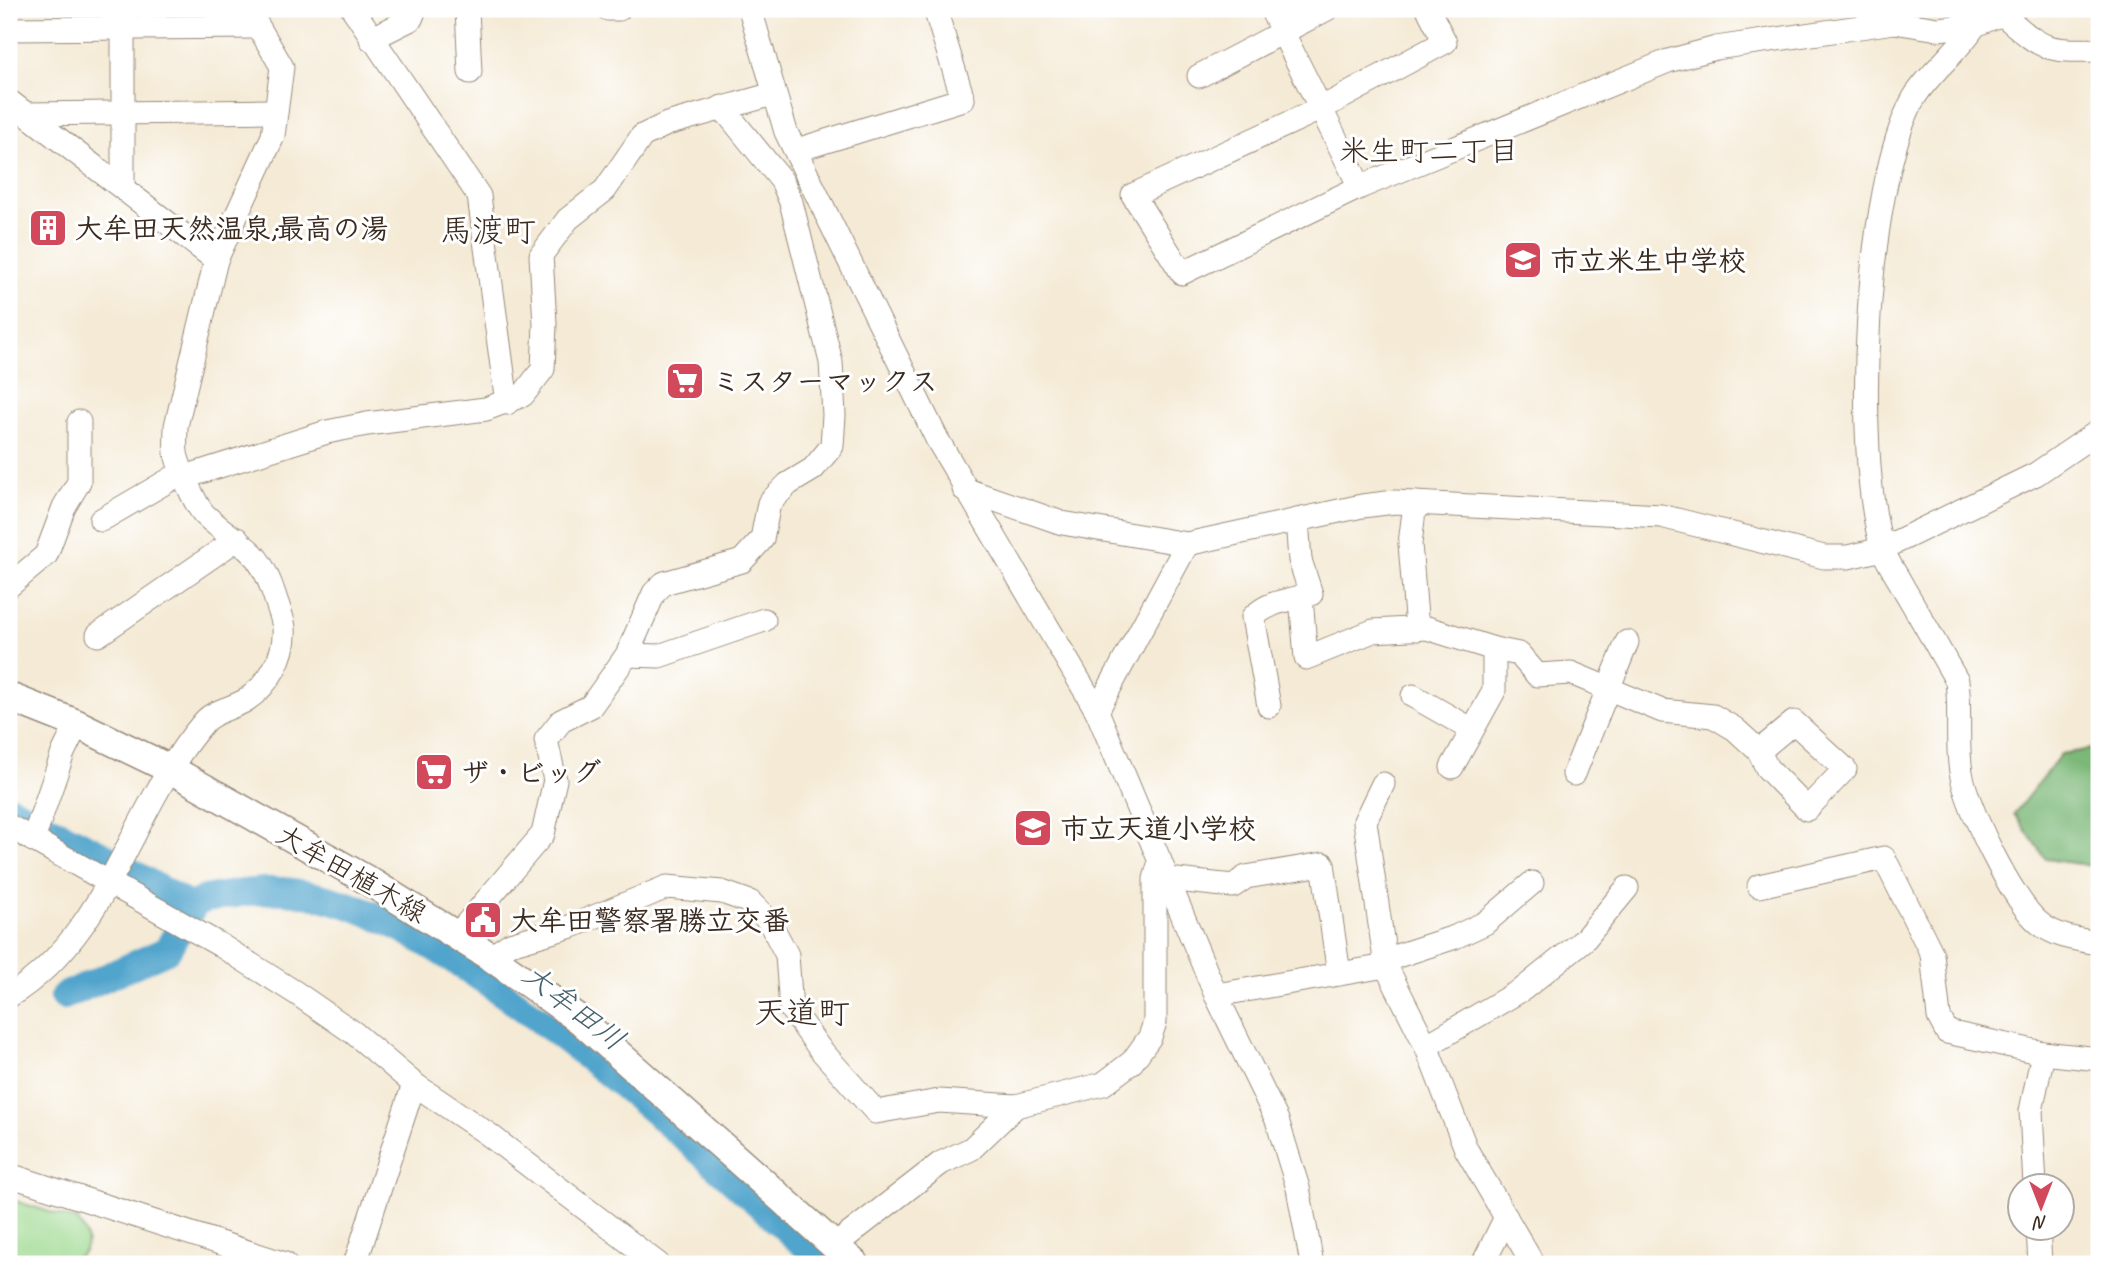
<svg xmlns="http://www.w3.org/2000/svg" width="2108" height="1273" viewBox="0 0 2108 1273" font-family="Caveat,'Klee One',sans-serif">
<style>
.green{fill:#9bd88d;stroke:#6b8156;stroke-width:2}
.forest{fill:#7cb878;stroke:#5c714b;stroke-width:2}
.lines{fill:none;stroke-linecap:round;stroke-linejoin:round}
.river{stroke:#51a4cc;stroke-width:28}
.minor-casing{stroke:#988a7a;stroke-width:25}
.major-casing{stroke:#988a7a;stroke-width:31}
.minor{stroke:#fff;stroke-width:23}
.major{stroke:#fff;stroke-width:28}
.labels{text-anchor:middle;stroke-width:6;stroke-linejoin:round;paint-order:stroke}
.poi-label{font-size:28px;font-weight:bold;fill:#3b2a1e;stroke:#fff;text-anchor:start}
.street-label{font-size:28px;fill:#3b2a1e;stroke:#fff}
.neighbourhood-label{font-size:30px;fill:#3b2a1e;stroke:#fff}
.water-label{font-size:30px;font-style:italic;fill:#45616c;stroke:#fff}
.quarter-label{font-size:32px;fill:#3b2a1e;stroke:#fff}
</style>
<rect width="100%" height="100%" fill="#fff"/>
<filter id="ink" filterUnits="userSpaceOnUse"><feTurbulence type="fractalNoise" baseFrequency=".0143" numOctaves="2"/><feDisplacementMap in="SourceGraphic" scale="14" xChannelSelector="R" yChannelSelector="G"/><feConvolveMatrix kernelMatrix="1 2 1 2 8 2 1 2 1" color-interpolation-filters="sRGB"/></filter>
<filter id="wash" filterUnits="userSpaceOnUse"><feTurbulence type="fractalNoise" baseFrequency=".00686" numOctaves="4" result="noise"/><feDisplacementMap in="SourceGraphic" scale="28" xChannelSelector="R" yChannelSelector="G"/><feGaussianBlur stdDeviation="1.57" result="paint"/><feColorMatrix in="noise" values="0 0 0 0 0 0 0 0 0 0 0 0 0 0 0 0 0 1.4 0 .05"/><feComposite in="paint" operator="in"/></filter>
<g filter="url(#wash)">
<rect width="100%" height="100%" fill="#f4ead5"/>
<path class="green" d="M9,1199L78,1221C112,1271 36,1264 9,1264Z"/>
<polygon class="forest" points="2099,748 2099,867 2046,859 2014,814 2061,754"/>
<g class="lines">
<g class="river">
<polyline points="9,808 99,853 192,908"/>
<path d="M64,996L167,950L195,904L205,899C232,894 266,888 294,892C368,902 428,942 488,983C609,1066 717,1166 825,1264"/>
</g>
</g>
</g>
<g filter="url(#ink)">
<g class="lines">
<defs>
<g id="minor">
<polyline points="123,9 123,187"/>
<polyline points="353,9 479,196 507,403"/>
<polyline points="467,9 470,72"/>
<polyline points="608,9 619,9"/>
<polyline points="750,9 786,132 937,439 1097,711 1216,995 1277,1120 1298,1188 1312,1264"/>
<polyline points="1271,9 1360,187"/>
<polyline points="1428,9 1445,42 1320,109 1133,195 1182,273 1360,187 1668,61 1716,48 1894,22 1938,29 1975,25 2002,14"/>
<path d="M2002,14C2044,50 2043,51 2099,50"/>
<path d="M1975,25C1958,52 1929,73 1914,98C1865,185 1853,451 1882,547C1886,561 1897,575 1904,589C1922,619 1939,650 1957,681C1961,711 1956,742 1961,772C1966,806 2013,902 2039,923C2056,937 2078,940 2099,943"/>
<polyline points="9,29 258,27"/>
<polyline points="371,39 411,19 415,9"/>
<polyline points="1199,76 1327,9"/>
<polyline points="9,101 216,260"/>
<polyline points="27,114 276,111"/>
<polyline points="797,150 963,99 935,9"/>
<polyline points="185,477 327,432 367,424 486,409 523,395 543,369 545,324 541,255 568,219 605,190 642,136 667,124 773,94"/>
<polyline points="964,489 1062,523 1187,544 1362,506 1395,502 1661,516 1824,557 1848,557 1882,549 2036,474 2099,431"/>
<polyline points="1415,503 1410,544 1417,629"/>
<polyline points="101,520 183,472"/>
<polyline points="9,586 46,555 64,507 79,482 79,422"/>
<polyline points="1301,597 1306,658 1373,631 1427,628 1494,649 1494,691 1452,767"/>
<polyline points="98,635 237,539"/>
<polyline points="1494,649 1519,654 1537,675 1571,673 1662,711 1713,716 1735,729 1759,751 1767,768 1807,809 1845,769 1794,722 1759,751"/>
<polyline points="627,655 659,656 764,620"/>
<polyline points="1413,696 1471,729"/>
<path d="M1269,706L1253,617C1271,600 1289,601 1311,594L1300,560L1297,520"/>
<polyline points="1097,711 1187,544"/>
<polyline points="1574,774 1627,642"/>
<polyline points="1383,784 1365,821 1386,966 1426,1046 1466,1149 1533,1264"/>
<polyline points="9,826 220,945 296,993 354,1033 414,1084 488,1134 658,1264"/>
<polyline points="33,840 63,753 77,724"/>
<polyline points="1167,879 1233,886 1246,877 1323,864 1339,974"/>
<polyline points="1759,886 1884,858 1932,954 1939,1017 1947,1032 2043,1053 2099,1059"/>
<polyline points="457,935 543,834 555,780 546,740 561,721 591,706 627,655 654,593 664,583 742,561 762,539 769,503 788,484 813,469 832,446 834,415 831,362 791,202 782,181 722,107"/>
<polyline points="491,957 510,944 572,926 667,887 722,892 750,902 769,921 787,955 791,1009 820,1049 876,1112 939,1101 1016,1106 1103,1084 1132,1062 1150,1037 1155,1022 1155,879 1160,861"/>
<polyline points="1385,960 1455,937 1485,923 1532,883"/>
<polyline points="1216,995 1386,966"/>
<path d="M9,996C110,935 131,806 204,722C214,710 234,708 246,700C269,685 286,655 284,628C283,618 278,607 275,597C258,543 241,549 205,515C196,507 178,465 176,453C175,444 176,435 176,426L216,260L273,136L282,67L248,9"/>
<polyline points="1426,1046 1523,989 1584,940 1627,888"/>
<polyline points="9,1175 285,1264"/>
<polyline points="2035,1186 2031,1111 2043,1053"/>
<polyline points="2038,1228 2040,1264"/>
<polyline points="834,1246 941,1163 971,1149 1016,1106"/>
<polyline points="355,1264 414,1084"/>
<polyline points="1483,1264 1506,1217"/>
</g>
<polyline id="major" points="9,697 77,724 172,770 367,880 491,957 580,1020 855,1264"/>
</defs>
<use href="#minor" class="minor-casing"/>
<use href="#major" class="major-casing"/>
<use href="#minor" class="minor"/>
<use href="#major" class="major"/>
</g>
</g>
<defs>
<symbol id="building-square" viewBox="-11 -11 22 22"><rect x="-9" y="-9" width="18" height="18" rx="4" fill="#d1495b" stroke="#fff"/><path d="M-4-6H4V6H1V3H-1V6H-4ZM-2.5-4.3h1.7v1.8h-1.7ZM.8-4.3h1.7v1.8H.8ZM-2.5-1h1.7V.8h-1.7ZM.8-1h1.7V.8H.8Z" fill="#fff"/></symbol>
<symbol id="school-square" viewBox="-11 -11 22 22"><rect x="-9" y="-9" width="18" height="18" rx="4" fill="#d1495b" stroke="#fff"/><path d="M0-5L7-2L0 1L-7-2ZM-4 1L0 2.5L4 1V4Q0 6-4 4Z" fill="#fff"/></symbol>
<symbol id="supermarket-square" viewBox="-11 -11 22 22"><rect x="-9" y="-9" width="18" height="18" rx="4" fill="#d1495b" stroke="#fff"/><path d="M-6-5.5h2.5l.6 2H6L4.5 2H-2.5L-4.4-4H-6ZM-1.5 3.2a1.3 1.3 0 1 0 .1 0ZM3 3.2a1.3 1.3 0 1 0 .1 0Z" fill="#fff"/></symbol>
<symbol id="civic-square" viewBox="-11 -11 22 22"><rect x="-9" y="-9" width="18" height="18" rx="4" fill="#d1495b" stroke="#fff"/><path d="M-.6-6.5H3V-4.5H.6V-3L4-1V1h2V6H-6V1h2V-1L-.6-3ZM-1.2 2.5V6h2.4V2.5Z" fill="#fff"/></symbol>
</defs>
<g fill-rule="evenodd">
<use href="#building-square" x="26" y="206" width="44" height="44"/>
<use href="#school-square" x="1501" y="238" width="44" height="44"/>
<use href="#supermarket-square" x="663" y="359" width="44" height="44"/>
<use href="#supermarket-square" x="412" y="750" width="44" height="44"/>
<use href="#school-square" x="1011" y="806" width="44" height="44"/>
<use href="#civic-square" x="461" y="898" width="44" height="44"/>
</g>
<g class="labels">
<g class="poi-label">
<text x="75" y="238">大牟田天然温泉;最高の湯</text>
<text x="1550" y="270">市立米生中学校</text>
<text x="712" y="391">ミスターマックス</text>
<text x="461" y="782">ザ・ビッグ</text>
<text x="1060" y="838">市立天道小学校</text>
<text x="510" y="930">大牟田警察署勝立交番</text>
</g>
<g class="street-label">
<text transform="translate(352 873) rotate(30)" y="10">大牟田植木線</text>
</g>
<g class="neighbourhood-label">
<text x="1429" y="161">米生町二丁目</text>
</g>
<g class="water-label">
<text transform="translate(574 1007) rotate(38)" y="10">大牟田川</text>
</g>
<g class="quarter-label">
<text x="488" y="241">馬渡町</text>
<text x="802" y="1023">天道町</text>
</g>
</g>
<rect width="2108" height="1273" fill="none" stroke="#fff" stroke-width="35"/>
<g transform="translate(2041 1207) rotate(180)"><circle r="33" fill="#ffffff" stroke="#b1aaa5" stroke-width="2"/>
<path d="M0-5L12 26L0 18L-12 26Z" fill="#d1495b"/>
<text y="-10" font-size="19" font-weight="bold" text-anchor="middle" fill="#3b2a1e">N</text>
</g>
</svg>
